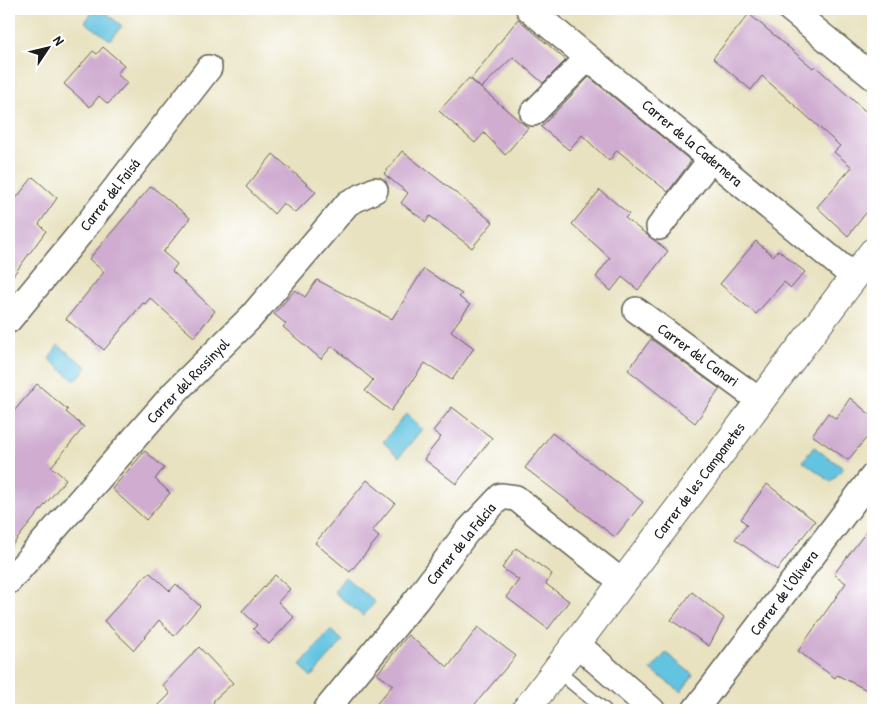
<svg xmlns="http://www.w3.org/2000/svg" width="882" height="719" viewBox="0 0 882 719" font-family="'Patrick Hand',sans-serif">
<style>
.water{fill:#64c4e2;stroke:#40707f}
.building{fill:#cfacd0}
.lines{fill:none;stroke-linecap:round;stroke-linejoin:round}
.service-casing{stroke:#636155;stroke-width:15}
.minor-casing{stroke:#636155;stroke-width:28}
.tertiary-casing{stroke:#636155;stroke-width:30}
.service{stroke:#fff;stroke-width:12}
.minor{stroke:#fff;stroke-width:25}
.tertiary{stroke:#fff;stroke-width:28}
.labels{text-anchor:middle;stroke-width:4;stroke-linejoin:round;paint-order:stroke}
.street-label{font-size:15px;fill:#1c1c1c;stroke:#fff}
</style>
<rect width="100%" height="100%" fill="#fff"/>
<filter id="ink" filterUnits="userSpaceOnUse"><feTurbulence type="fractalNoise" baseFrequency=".02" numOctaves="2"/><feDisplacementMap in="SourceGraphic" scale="10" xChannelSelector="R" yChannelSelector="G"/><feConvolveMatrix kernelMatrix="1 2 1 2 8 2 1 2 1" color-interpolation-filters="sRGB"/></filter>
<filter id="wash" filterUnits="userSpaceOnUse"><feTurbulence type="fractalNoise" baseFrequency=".0096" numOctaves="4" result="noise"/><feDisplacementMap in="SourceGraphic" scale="20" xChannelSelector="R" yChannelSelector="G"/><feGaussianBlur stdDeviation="1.12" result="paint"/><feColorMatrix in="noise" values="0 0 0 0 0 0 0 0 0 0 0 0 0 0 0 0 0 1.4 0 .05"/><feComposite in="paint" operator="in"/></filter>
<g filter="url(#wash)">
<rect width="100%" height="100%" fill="#e8e2c0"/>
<g class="water">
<polygon points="95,9 101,9 122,26 110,40 85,22"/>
<polygon points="58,345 87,367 75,381 49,359"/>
<polygon points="406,414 422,429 399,457 383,442"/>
<polygon points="814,447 843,468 831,482 803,461"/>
<polygon points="345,577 375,602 363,616 334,592"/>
<polygon points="330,630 343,641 311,677 300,665"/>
<polygon points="666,653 693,675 681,692 651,670"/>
</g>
<g id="blocks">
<g class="building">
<polygon points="749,14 813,68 815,66 873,118 873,204 848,236 817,207 852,167 834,152 840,146 762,76 751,90 713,58"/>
<polygon points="518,19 566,60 543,83 513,57 481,88 471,79"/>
<polygon points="103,47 124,65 117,74 127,83 108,104 99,96 90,107 64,84 93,51 97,54"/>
<polygon points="589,77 691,161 668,192 617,150 609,161 582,135 569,150 541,127"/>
<polygon points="469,78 528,128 505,155 484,133 475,143 439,111"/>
<polygon points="402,151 493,222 472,248 430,216 426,222 401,203 408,193 384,174"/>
<polygon points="273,154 316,192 295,213 283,203 274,214 246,187"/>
<polygon points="33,177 57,198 39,224 46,231 9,281 9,207"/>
<polygon points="151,186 190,218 163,252 177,264 172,271 215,311 194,337 150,298 145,304 143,303 104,350 66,319 104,272 89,259"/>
<polygon points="600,190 629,214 625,218 668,251 638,290 622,277 611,291 596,277 610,258 572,224"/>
<polygon points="756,241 773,256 778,250 805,272 791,288 784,282 756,314 720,284"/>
<polygon points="424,269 462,294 459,297 470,305 451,331 474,348 452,380 425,363 391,411 365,391 373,380 332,346 321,359 283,327 286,324 274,314 295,290 305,297 317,280 392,319"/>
<polygon points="651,339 720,389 695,423 628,370"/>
<polygon points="37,384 68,410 66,412 84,427 51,467 66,479 9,549 9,417"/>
<polygon points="850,398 873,417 873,430 848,460 812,435 828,413 836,419"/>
<polygon points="452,407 492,438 456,484 424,459 441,437 433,431"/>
<polygon points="552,433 643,502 615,537 525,468"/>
<polygon points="145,451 164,468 155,479 170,493 146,520 112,489"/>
<polygon points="367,480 395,503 372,531 379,537 350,572 315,543"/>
<polygon points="767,484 815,521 777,570 735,539 747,525 741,519"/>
<polygon points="873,523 873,693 837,675 835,678 798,651 846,583 834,574"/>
<polygon points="516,548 552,574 546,584 569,601 548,629 506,597 519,580 502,568"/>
<polygon points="149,572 170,591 176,584 200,606 174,636 159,620 134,650 104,621"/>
<polygon points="275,575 290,589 278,602 294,617 269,644 253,629 257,625 242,611"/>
<polygon points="692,592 724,618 709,646 671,620"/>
<polygon points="478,627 516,656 470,710 371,710 393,685 377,674 408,635 448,667"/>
<polygon points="199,647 233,683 214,700 212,710 154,710 170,694 163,685"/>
</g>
</g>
</g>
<g filter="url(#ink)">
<use href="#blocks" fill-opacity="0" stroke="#636155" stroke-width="1"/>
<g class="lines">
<defs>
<polyline id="service" points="556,670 605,710"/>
<g id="minor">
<polyline points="529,9 854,277"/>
<polyline points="790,9 873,77"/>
<polyline points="533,113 588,58"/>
<polyline points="659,227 711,159"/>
<polyline points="636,310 760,401"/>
<polyline points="9,320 79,235 209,68"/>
<polyline points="9,581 175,392 251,317 348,203 375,190"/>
<polyline points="576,643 652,710"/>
<polyline points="326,710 418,598 466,533 501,496 516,498 622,582"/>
<polyline points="695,710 873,476"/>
</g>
<polyline id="tertiary" points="526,710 873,252"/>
</defs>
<use href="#service" class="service-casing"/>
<use href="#minor" class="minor-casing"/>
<use href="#tertiary" class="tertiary-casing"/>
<use href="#service" class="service"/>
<use href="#minor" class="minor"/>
<use href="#tertiary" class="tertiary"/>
</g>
</g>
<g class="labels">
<g class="street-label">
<text transform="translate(692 143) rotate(40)" y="5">Carrer de la Cadernera</text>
<text transform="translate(110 195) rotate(-52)" y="5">Carrer del Faisá</text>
<text transform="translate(698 355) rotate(36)" y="5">Carrer del Canari</text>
<text transform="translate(188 381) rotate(-46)" y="5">Carrer del Rossinyol</text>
<text transform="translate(699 481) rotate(-53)" y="5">Carrer de les Campanetes</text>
<text transform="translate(461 544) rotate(-51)" y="5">Carrer de la Falcia</text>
<text transform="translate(784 593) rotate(-53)" y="5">Carrer de l'Olivera</text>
</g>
</g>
<rect width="882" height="719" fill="none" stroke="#fff" stroke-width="30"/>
<g transform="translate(48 48) rotate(55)" stroke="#ffffff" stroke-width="4" paint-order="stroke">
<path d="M0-4L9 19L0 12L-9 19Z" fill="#1c1c1c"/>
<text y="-8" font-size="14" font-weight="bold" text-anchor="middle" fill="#1c1c1c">N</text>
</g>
</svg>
